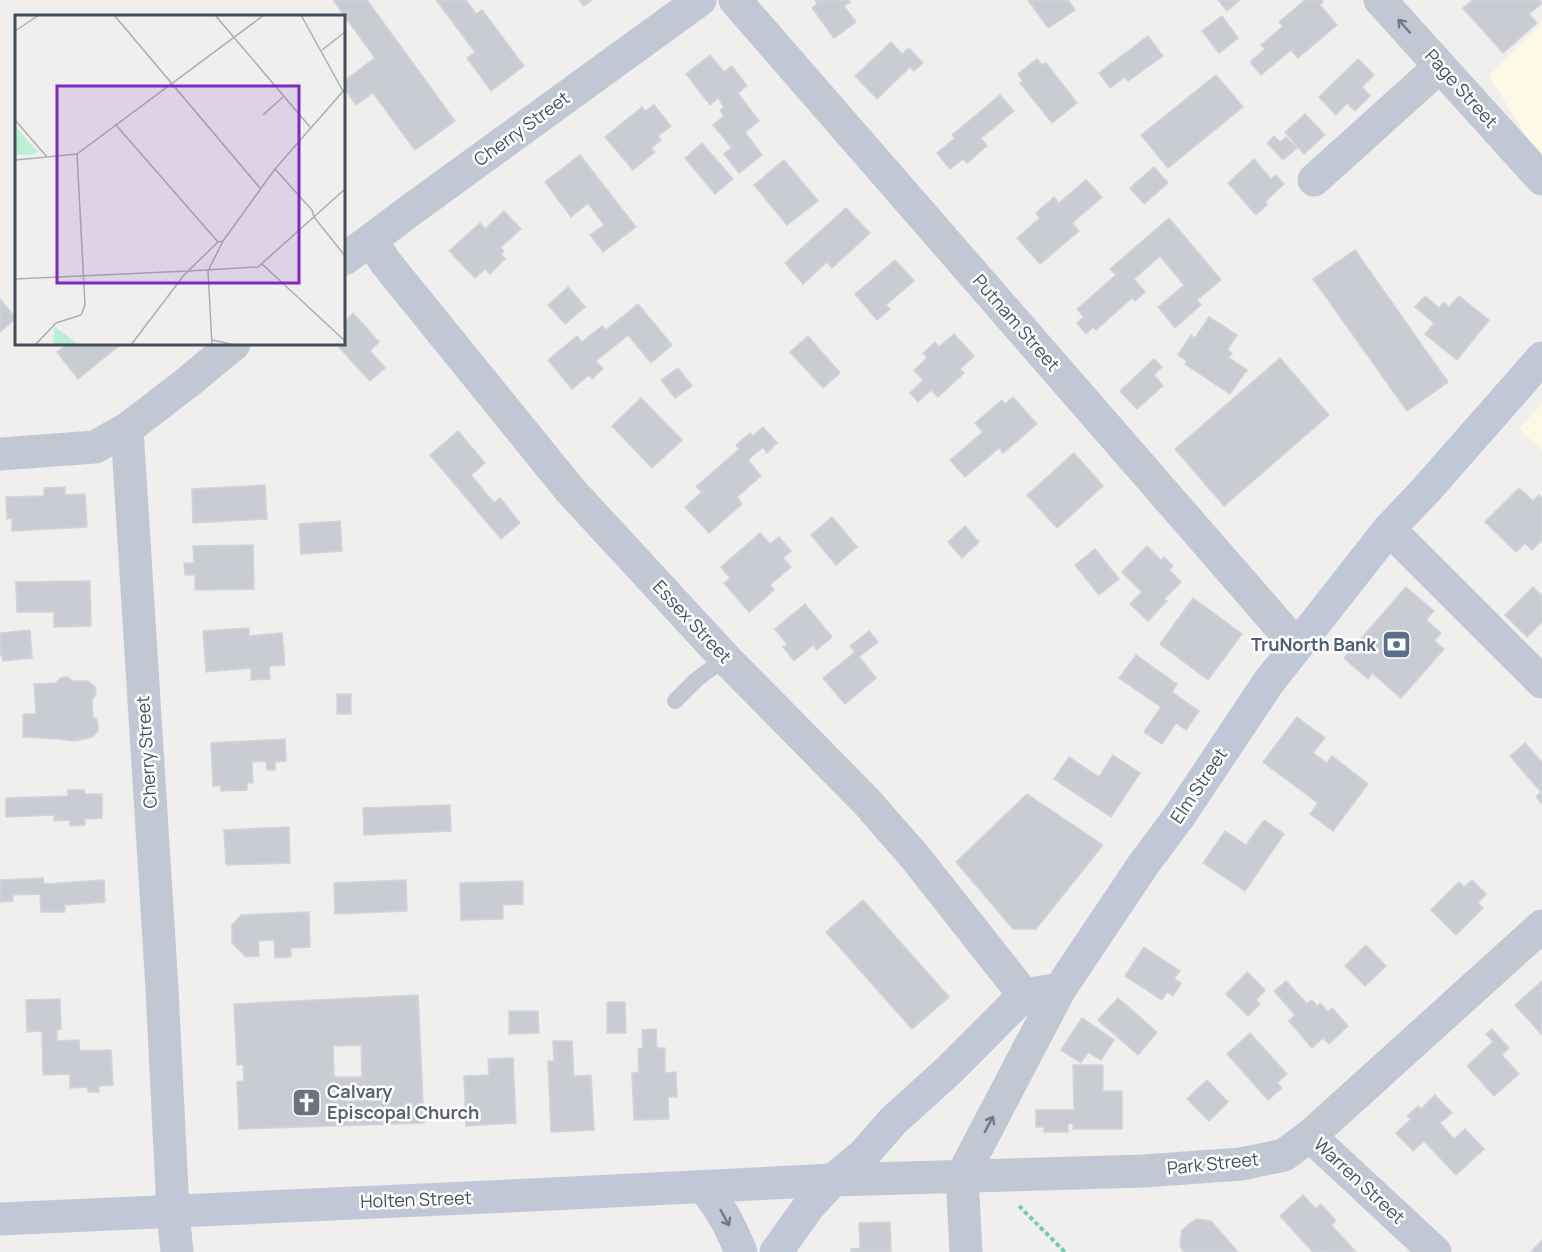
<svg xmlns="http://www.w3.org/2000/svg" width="1542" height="1252" viewBox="0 0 1542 1252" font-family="Manrope,sans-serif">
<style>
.commercial{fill:#fdf9e6}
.building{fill:#caccd4;stroke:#d2d3da;stroke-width:1.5;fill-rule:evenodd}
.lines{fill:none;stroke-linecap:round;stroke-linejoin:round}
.path{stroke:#70d0ac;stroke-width:4;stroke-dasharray:4.5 3;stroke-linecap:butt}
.service{stroke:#c1c8d4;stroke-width:16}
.minor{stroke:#c1c8d4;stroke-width:33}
.secondary{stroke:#c0c8d8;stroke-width:33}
.oneway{stroke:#707986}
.oneway2{stroke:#707987}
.labels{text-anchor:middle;stroke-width:5;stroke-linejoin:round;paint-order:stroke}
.street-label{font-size:18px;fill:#454f5c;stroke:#fff}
.service-label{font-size:18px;font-weight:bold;fill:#4e5e75;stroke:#fff;text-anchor:end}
.worship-label{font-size:18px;font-weight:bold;fill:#5b616d;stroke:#fff;text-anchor:start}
.inset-road{fill:none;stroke:#acaeb4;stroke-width:1.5}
.view{fill:#7b2cbf;fill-opacity:0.15;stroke:#7b2cbf;stroke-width:3}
.inset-edge{fill:none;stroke:#454f5c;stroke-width:3}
</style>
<rect width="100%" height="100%" fill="#f1eeee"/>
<g class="commercial">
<polygon points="1542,21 1542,161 1489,76"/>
<polygon points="1542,404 1542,450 1519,429"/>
</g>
<g class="building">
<polygon points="333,0 367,0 455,121 415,150 373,93 356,105 344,88 344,81 375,58"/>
<polygon points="436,0 466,0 476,14 482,10 524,66 491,91 467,58 475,52"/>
<polygon points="579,0 592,0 584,6"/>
<polygon points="815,0 848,0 850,2 844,6 856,22 834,38 812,8 817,4"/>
<polygon points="1028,0 1068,0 1075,10 1048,28"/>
<polygon points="1218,0 1240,0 1227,11"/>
<polygon points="1305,0 1321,0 1323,2 1320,5 1337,25 1298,58 1291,50 1261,75 1250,62 1265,49 1261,45 1283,26 1279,22"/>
<polygon points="1473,0 1539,0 1542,3 1529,14 1537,23 1503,53 1463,8"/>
<polygon points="1222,16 1238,38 1219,53 1202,31"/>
<polygon points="1148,36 1163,56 1128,81 1125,77 1110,88 1099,73"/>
<polygon points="891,42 902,54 909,48 923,63 914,71 910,67 877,99 855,76"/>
<polygon points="710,55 724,72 732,66 747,86 738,93 759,121 745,132 762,155 739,173 724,154 732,148 713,125 724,116 720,110 724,107 718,98 710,105 686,74"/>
<polygon points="1037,59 1042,65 1046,63 1077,103 1052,123 1020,83 1023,81 1018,74"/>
<polygon points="1358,59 1374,75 1362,87 1370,96 1355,111 1347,103 1336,115 1319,97"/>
<polygon points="1216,75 1243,107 1168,168 1141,135"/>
<polygon points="1000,95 1014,111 981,138 987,146 967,163 963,159 950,169 937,153 955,138 952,135"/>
<polygon points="654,105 671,126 658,136 661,140 651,148 655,152 633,170 605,137 642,107 645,111"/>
<polygon points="1305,114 1325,135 1304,154 1285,132"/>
<polygon points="1274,136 1280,142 1286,137 1297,148 1283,160 1267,143"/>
<polygon points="702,143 733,179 715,194 685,158"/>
<polygon points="580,155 636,227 603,252 590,235 604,225 588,203 571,217 545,182"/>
<polygon points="1254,159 1271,179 1276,175 1284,184 1265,202 1267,205 1256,215 1228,183"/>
<polygon points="784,160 818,201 787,225 754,185"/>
<polygon points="1154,167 1168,183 1144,204 1130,188"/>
<polygon points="1086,180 1102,197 1072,223 1079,231 1040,264 1017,238 1040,218 1036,213 1054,197 1059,203"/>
<polygon points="846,208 870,233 832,268 827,262 803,284 785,263"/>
<polygon points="504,211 521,229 501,247 504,252 501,254 505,259 490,274 485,269 475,278 449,251 480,223 485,229"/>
<polygon points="1169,218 1221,280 1197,300 1201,305 1175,328 1158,307 1184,285 1160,256 1134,279 1145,292 1135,301 1132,298 1096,330 1093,327 1086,334 1077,323 1084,317 1077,309 1116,275 1110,269"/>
<polygon points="1355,250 1448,382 1407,411 1313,279"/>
<polygon points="895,260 914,281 886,305 890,309 877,320 855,294"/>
<polygon points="568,287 585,307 565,324 548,305"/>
<polygon points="1425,296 1439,308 1444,302 1449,307 1459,296 1489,320 1457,360 1425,334 1434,323 1415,307"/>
<polygon points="0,299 16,318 0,332"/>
<polygon points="638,304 672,345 651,363 628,335 596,361 603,369 592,379 589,375 572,389 548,360 577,336 582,342 602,326 606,330"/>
<polygon points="353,313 379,342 370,351 385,368 370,381 336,344 344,344 344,322"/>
<polygon points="1209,317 1237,335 1227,350 1232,353 1229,358 1247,370 1230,394 1185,364 1187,361 1178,355 1191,335 1195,338"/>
<polygon points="954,334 974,356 960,369 964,373 938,397 931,390 918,402 910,393 923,380 914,370 927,358 923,353 935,342 939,347"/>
<polygon points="808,336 840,373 823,388 790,352"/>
<polygon points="68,344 121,344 78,379 57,352"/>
<polygon points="1280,358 1329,415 1224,506 1175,449"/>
<polygon points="1154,359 1162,367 1154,375 1163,386 1137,409 1120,391"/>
<polygon points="678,368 692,386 675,398 661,380"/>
<polygon points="1013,397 1037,424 1003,453 999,448 965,477 950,460 983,432 975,423 1002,400 1005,404"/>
<polygon points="641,398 682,440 652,468 612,426"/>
<polygon points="763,427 777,443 767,453 763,447 748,460 761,476 737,497 742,504 709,533 685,507 702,492 696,487 739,449 736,445 750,433 753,436"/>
<polygon points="458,431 485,463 471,475 494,503 500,498 520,523 501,539 430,455"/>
<polygon points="1074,453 1103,486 1057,528 1027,495"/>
<polygon points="265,485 267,519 193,523 192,489"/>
<polygon points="65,487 65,495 85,494 87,527 12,531 12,518 7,519 6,497 44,496 44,488"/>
<polygon points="1519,488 1533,501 1539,495 1542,498 1542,540 1532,550 1525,543 1516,552 1485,522"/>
<polygon points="832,517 857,547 836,565 811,535"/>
<polygon points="340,521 342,551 301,554 299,524"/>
<polygon points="965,526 979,542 962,558 948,542"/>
<polygon points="760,533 770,544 779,537 791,551 783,558 791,567 770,585 774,590 749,612 724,583 730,578 721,567"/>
<polygon points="253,545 254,589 195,590 195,575 185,575 184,563 194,563 193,546"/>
<polygon points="1147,546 1161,560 1164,557 1173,566 1169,570 1181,582 1164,599 1167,601 1148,621 1130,604 1142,592 1122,572"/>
<polygon points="1095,549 1119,579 1099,595 1075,565"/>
<polygon points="90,581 91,626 54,627 54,612 17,612 16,582"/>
<polygon points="1406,587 1434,611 1426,620 1441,633 1434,641 1444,649 1401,698 1372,673 1368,679 1344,658"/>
<polygon points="1533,587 1542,596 1542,622 1527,637 1505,615"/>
<polygon points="1193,598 1242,634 1208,680 1160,644"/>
<polygon points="805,604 832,637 817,650 813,645 794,661 783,647 787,644 775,629"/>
<polygon points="249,628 249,636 282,633 285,665 269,666 270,679 251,680 251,668 206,672 203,631"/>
<polygon points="30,630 32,658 3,661 2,655 0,655 0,633"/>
<polygon points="869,631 878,642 859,657 876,678 845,704 823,678 855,652 850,646"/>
<polygon points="1136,655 1177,684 1172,692 1199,711 1186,730 1176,723 1162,744 1144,732 1161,707 1119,678"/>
<polygon points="64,677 69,678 72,681 88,681 95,687 96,694 92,700 93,717 97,720 98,727 98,731 92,737 75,741 58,739 23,737 23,714 36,714 34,684 56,683 59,679"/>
<rect x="337" y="694" width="14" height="20"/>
<polygon points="1297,717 1325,738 1313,753 1327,763 1332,756 1368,784 1333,831 1310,814 1318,803 1263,762"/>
<polygon points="285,739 286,761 275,762 275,770 267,770 266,761 252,762 253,783 247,783 247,790 221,791 221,786 213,786 211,743"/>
<polygon points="1525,743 1542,762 1542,804 1536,797 1541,792 1510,756"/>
<polygon points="1113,755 1140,773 1111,817 1054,779 1069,757 1099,777"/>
<polygon points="68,790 84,790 85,794 102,794 102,818 85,819 85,825 70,826 70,820 54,821 54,815 6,817 6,798 68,796"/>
<polygon points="1027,794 1103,845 1036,929 1013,929 956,862"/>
<polygon points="450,805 451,831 364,835 363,808"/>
<polygon points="1264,820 1284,834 1245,891 1203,863 1225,831 1246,845"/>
<polygon points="289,827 290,863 226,865 224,830"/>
<polygon points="43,878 44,884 104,880 105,902 65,905 65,912 41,912 40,894 13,895 13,901 0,902 0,880"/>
<polygon points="406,880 407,911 335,914 334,883"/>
<polygon points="1472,880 1486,894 1478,903 1483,908 1456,935 1431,910 1459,882 1464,887"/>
<polygon points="523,881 523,904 503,905 503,919 461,920 460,883"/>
<polygon points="863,900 949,997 912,1029 826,932"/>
<polygon points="309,912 310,947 291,948 291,957 275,958 274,940 258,941 259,956 246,957 232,943 232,925 241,915"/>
<polygon points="1366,945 1386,966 1365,986 1345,966"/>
<polygon points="1144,947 1180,971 1174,979 1181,983 1173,996 1167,992 1162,1000 1125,976"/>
<polygon points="1247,972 1265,990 1256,1000 1260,1004 1248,1016 1226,994"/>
<polygon points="1286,981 1307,1004 1312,1000 1317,1006 1320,1003 1328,1012 1332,1008 1348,1026 1329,1044 1323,1038 1312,1048 1289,1021 1295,1015 1274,991"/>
<polygon points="1542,981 1542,1035 1515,1005"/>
<path d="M418,995L424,1123L239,1129L237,1082L244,1081L243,1064L237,1065L234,1004ZM361,1045L362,1077H334L333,1046Z"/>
<polygon points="1118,998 1157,1032 1138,1055 1098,1020"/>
<polygon points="60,999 61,1029 57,1030 57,1041 79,1040 80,1051 111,1050 113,1085 99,1086 99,1092 88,1092 88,1087 70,1088 70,1074 43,1075 42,1031 27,1032 26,1000"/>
<polygon points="607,1002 625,1002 626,1033 607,1033"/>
<polygon points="509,1011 538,1011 539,1033 509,1034"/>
<polygon points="1082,1018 1114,1040 1101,1060 1088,1052 1081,1063 1061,1050"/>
<polygon points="656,1029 657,1048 665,1048 665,1073 676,1072 677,1097 668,1097 669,1119 634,1120 632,1073 639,1072 638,1049 643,1048 642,1030"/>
<polygon points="1492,1029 1509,1048 1502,1055 1519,1074 1494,1096 1467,1066 1493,1042 1486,1034"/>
<polygon points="1250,1033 1287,1074 1277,1083 1282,1088 1268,1100 1227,1054"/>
<polygon points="553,1041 572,1041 574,1076 591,1075 594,1130 551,1132 548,1061 554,1061"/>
<polygon points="513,1058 516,1123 466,1126 464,1076 489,1075 488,1059"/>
<polygon points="1073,1065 1103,1065 1103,1091 1122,1091 1122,1129 1073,1129 1073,1123 1068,1124 1068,1132 1044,1132 1044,1127 1036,1127 1036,1110 1074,1110"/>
<polygon points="1207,1080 1228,1102 1209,1121 1187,1099"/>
<polygon points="1435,1095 1452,1113 1440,1123 1454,1139 1465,1129 1484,1149 1456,1175 1424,1141 1413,1151 1396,1133 1411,1119 1407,1116 1418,1106 1421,1109"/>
<polygon points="1303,1195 1316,1209 1321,1204 1336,1221 1331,1225 1356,1252 1323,1252 1322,1251 1321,1252 1313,1252 1280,1216"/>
<polygon points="1196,1219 1211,1221 1238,1252 1184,1252 1180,1246 1182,1230"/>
<polygon points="890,1222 891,1252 851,1252 851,1249 860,1248 859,1223"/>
<polygon points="1542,1240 1542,1252 1531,1252"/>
</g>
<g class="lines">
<polyline class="path" points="1019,1206 1065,1252"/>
<polyline class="service" points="675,701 696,680 725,658"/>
<g class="minor">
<polyline points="735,0 1297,646"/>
<polyline points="1380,0 1542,179"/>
<polyline points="1314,180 1426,79 1439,65"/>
<polyline points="371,240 386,263 570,490 725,658 866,801 915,857 1024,995"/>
<polyline points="344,259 371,240 408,212 700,0"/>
<polyline points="0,454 95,447 127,429"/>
<polyline points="1389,529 1542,682"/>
<polyline points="1310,1136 1435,1252"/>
<polyline points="833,1180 1144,1171 1241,1164 1284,1155 1311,1135 1542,926"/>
<polyline points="177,1252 173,1211 162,989 127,429 188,382 234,344"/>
<polyline points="966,1252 962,1176 1060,989"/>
</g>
<g class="secondary">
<path d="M703,1187C721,1207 731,1228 741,1252"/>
<polyline points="0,1219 531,1195 833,1180"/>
<polyline points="776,1252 809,1206 833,1180 864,1154 893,1121 948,1071 1024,995 1060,989 1143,865 1178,818 1268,683 1389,529 1426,490 1542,358"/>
</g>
</g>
<defs><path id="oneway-shaft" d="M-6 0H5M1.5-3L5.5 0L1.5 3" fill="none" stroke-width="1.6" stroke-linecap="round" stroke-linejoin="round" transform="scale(1.5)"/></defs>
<g class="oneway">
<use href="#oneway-shaft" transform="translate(1404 26) rotate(-132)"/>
<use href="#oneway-shaft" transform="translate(989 1124) rotate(-62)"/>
</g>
<use class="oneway2" href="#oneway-shaft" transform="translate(725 1218) rotate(61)"/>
<defs>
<symbol id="bank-square" viewBox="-11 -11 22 22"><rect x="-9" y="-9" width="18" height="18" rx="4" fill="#5c6f8a" stroke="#fff"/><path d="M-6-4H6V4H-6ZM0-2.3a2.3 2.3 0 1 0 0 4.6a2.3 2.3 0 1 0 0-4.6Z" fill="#fff"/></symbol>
<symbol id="church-square" viewBox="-11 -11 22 22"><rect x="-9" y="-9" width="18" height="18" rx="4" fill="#6b7280" stroke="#fff"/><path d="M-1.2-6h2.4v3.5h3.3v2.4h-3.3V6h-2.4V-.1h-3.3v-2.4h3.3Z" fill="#fff"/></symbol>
</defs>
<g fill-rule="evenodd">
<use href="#bank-square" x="1380" y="628" width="33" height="33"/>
<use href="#church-square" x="290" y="1086" width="33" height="33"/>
</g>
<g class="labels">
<g class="street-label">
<text transform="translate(1461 89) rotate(48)" y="6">Page Street</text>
<text transform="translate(522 129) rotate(-36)" y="6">Cherry Street</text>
<text transform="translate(1016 323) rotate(49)" y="6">Putnam Street</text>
<text transform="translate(692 622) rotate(47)" y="6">Essex Street</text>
<text transform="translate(147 752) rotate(-94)" y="6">Cherry Street</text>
<text transform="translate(1199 786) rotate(-56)" y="6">Elm Street</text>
<text transform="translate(1213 1164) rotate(-6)" y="6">Park Street</text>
<text transform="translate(1359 1181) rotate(43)" y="6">Warren Street</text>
<text transform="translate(416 1200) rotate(-2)" y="6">Holten Street</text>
</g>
<g class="service-label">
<text x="1376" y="651">TruNorth Bank</text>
</g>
<g class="worship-label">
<text x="327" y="1098">Calvary<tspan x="327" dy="21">Episcopal Church</tspan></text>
</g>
</g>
<g transform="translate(15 15)">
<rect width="330" height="330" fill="#f1eeee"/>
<path d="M0,111L22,136L20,139L0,140ZM39,311L64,330H38Z" fill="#baf1d6"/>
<path class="inset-road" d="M99,0L245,173M200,0L295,112M286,0L329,78M0,16L24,0M307,35L330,17M248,100L268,82M0,105L32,142L62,139M100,109L203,227M0,145L32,142M260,154L297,195L299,202L330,241M247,249L330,326M173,256L243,252L330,174M0,264L173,256M197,325L220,330M20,330L41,308L66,300L70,290L62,139L249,0M116,330L169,260L203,227L208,226L260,154L330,74M197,330L193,256L208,226"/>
<path class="view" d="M42,71H284V268H42Z"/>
<rect width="330" height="330" class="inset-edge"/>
</g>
</svg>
